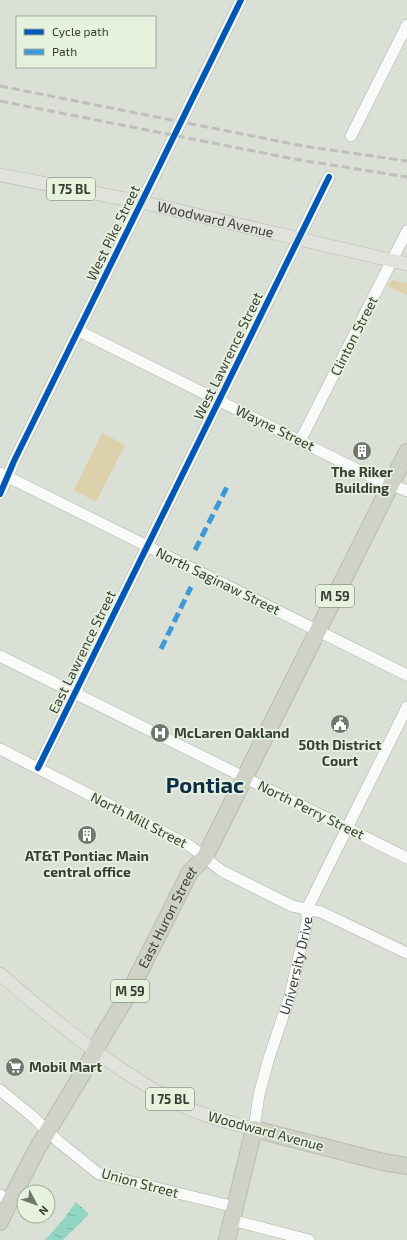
<svg xmlns="http://www.w3.org/2000/svg" width="407" height="1240" viewBox="0 0 407 1240" font-family="'Exo 2',sans-serif">
<style>
.green{fill:#ddd1ab}
.water{fill:url(#water-ripples)}
.lines{fill:none;stroke-linecap:round;stroke-linejoin:round}
.minor-casing{stroke:#abb0a7;stroke-width:12}
.major-casing{stroke:#b8bbb5;stroke-width:14}
.highway-casing{stroke:#b8bbb5;stroke-width:18}
.minor{stroke:#f9faf9;stroke-width:11}
.major{stroke:#e1e2db;stroke-width:13}
.highway{stroke:#d1d2c7;stroke-width:16}
.rail{stroke:#bdbfbc;stroke-width:3;stroke-dasharray:8 4;stroke-linecap:butt}
.quiet{stroke:#3e99d8;stroke-width:5;stroke-dasharray:10 5;stroke-linecap:butt}
.cycleway-casing{stroke:#e7f2de;stroke-width:8}
.cycleway{stroke:#0057b8;stroke-width:6}
.labels{text-anchor:middle;stroke-width:3.5;stroke-linejoin:round;paint-order:stroke}
.shield{fill:#e7f2de;stroke:#6e7468;stroke-width:1}
.shield-label{font-size:13px;font-weight:bold;fill:#3a3e36}
.street-label{font-size:14px;fill:#3a3e36;stroke:#e7f2de}
.poi-label{font-size:14px;font-weight:bold;fill:#3a3e36;stroke:#e7f2de}
.town-label{font-size:22px;font-weight:bold;fill:#0e2d47;stroke:#e7f2de}
</style>
<defs>
<pattern id="water-ripples" width="26" height="14" patternUnits="userSpaceOnUse"><rect width="26" height="14" fill="#91d5c3"/><path d="M2 4q2-2 4 0t4 0M15 11q2-2 4 0t4 0" fill="none" stroke="#77ae9f"/></pattern>
</defs>
<rect width="100%" height="100%" fill="#dae0d5"/>
<g class="green">
<polygon points="392,280 407,283 407,295 388,286"/>
<polygon points="102,433 125,445 96,502 74,490"/>
</g>
<polygon class="water" points="76,1202 89,1214 63,1240 45,1240 63,1220"/>
<g class="lines">
<defs>
<g id="minor">
<polyline points="351,136 407,25"/>
<polyline points="79,331 374,478 407,491"/>
<polyline points="300,441 407,231"/>
<polyline points="0,473 407,675"/>
<polyline points="0,494 14,461 241,0"/>
<polyline points="0,656 407,858"/>
<polyline points="0,749 190,846 222,871 292,906 321,912 407,953"/>
<polyline points="38,768 329,177"/>
<polyline points="0,1090 32,1116 58,1141 99,1174 235,1207"/>
<path id="s1" d="M254,1129L259,1095L268,1061L290,995L307,922V909L407,707"/>
<polyline points="0,1195 10,1201"/>
<polyline points="232,1220 309,1240"/>
</g>
<g id="major">
<path id="s2" d="M0,175L141,202L407,264"/>
<path d="M0,974C35,1005 71,1034 109,1061C135,1079 161,1096 190,1109C211,1118 232,1123 254,1129"/>
</g>
<g id="highway">
<path id="s3" d="M0,1222L10,1201L37,1149L87,1066L103,1036L129,993L190,872L205,857L407,452"/>
<polyline points="227,1240 254,1129 383,1162 407,1166"/>
</g>
</defs>
<use href="#minor" class="minor-casing"/>
<use href="#major" class="major-casing"/>
<use href="#highway" class="highway-casing"/>
<use href="#minor" class="minor"/>
<use href="#major" class="major"/>
<use href="#highway" class="highway"/>
<g class="rail">
<polyline points="0,86 303,146 407,161"/>
<polyline points="0,101 294,159 407,177"/>
</g>
<g class="quiet">
<polyline points="195,550 227,487"/>
<polyline points="161,649 191,587"/>
</g>
<defs>
<g id="cycleway">
<polyline points="0,494 14,461 241,0"/>
<polyline points="38,768 329,177"/>
</g>
</defs>
<use href="#cycleway" class="cycleway-casing"/>
<use href="#cycleway" class="cycleway"/>
</g>
<defs>
<symbol id="building-disc" viewBox="-11 -11 22 22"><circle r="9.5" fill="#72776e" stroke="#e7f2de"/><path d="M-4-6H4V6H1V3H-1V6H-4ZM-2.5-4.3h1.7v1.8h-1.7ZM.8-4.3h1.7v1.8H.8ZM-2.5-1h1.7V.8h-1.7ZM.8-1h1.7V.8H.8Z" fill="#fff"/></symbol>
<symbol id="civic-disc" viewBox="-11 -11 22 22"><circle r="9.5" fill="#72776e" stroke="#e7f2de"/><path d="M-.6-6.5H3V-4.5H.6V-3L4-1V1h2V6H-6V1h2V-1L-.6-3ZM-1.2 2.5V6h2.4V2.5Z" fill="#fff"/></symbol>
<symbol id="hospital-disc" viewBox="-11 -11 22 22"><circle r="9.5" fill="#72776e" stroke="#e7f2de"/><path d="M-5-5h3v3.5h4V-5h3V5h-3V1.5h-4V5h-3Z" fill="#fff"/></symbol>
<symbol id="supermarket-disc" viewBox="-11 -11 22 22"><circle r="9.5" fill="#72776e" stroke="#e7f2de"/><path d="M-6-5.5h2.5l.6 2H6L4.5 2H-2.5L-4.4-4H-6ZM-1.5 3.2a1.3 1.3 0 1 0 .1 0ZM3 3.2a1.3 1.3 0 1 0 .1 0Z" fill="#fff"/></symbol>
</defs>
<g fill-rule="evenodd">
<use href="#building-disc" x="351" y="440" width="22" height="22"/>
<use href="#civic-disc" x="329" y="713" width="22" height="22"/>
<use href="#hospital-disc" x="149" y="722" width="22" height="22"/>
<use href="#building-disc" x="76" y="824" width="22" height="22"/>
<use href="#supermarket-disc" x="4" y="1056" width="22" height="22"/>
</g>
<g class="labels">
<g class="shield">
<rect x="47" y="178" width="48" height="22" rx="3"/>
<rect x="316" y="585" width="38" height="22" rx="3"/>
<rect x="111" y="980" width="38" height="22" rx="3"/>
<rect x="146" y="1088" width="48" height="22" rx="3"/>
</g>
<g class="shield-label">
<text x="71" y="194">I 75 BL</text>
<text x="335" y="601">M 59</text>
<text x="130" y="996">M 59</text>
<text x="170" y="1104">I 75 BL</text>
</g>
<g class="street-label">
<text dy="5" stroke="none"><textPath href="#s2" startOffset="220">Woodward Avenue</textPath></text>
<text transform="translate(113 233) rotate(-64)" y="5">West Pike Street</text>
<text transform="translate(354 336) rotate(-63)" y="5">Clinton Street</text>
<text transform="translate(228 356) rotate(-64)" y="5">West Lawrence Street</text>
<text transform="translate(275 428) rotate(26)" y="5">Wayne Street</text>
<text transform="translate(218 581) rotate(26)" y="5">North Saginaw Street</text>
<text transform="translate(82 652) rotate(-64)" y="5">East Lawrence Street</text>
<text transform="translate(311 810) rotate(26)" y="5">North Perry Street</text>
<text transform="translate(139 820) rotate(27)" y="5">North Mill Street</text>
<text dy="5" stroke="none"><textPath href="#s3" startOffset="348">East Huron Street</textPath></text>
<text dy="5" stroke="none"><textPath href="#s1" startOffset="169">University Drive</textPath></text>
<text transform="translate(266 1131) rotate(15)" y="5">Woodward Avenue</text>
<text transform="translate(140 1183) rotate(15)" y="5">Union Street</text>
</g>
<g class="poi-label">
<text x="362" y="477">The Riker<tspan x="362" dy="16">Building</tspan></text>
<text x="174" y="738" text-anchor="start">McLaren Oakland</text>
<text x="340" y="750">50th District<tspan x="340" dy="16">Court</tspan></text>
<text x="87" y="861">AT&amp;T Pontiac Main<tspan x="87" dy="16">central office</tspan></text>
<text x="29" y="1072" text-anchor="start">Mobil Mart</text>
</g>
<g class="town-label">
<text x="205" y="793">Pontiac</text>
</g>
</g>
<rect x="16" y="16" width="140" height="52" fill="#e7f2de" stroke="#a2aa9b"/>
<rect x="24" y="29" width="20" height="6" fill="#0057b8" stroke="#a2aa9b"/>
<text x="52" y="36" font-size="12" fill="#3a3e36">Cycle path</text>
<rect x="24" y="49" width="20" height="6" fill="#3e99d8" stroke="#a2aa9b"/>
<text x="52" y="56" font-size="12" fill="#3a3e36">Path</text>
<g transform="translate(36 1204) rotate(131)"><circle r="19" fill="#e7f2de" stroke="#a2aa9b"/>
<path d="M0-3L7 15L0 10L-7 15Z" fill="#72776e"/>
<text y="-6" font-size="11" font-weight="bold" text-anchor="middle" fill="#3a3e36">N</text>
</g>
</svg>
